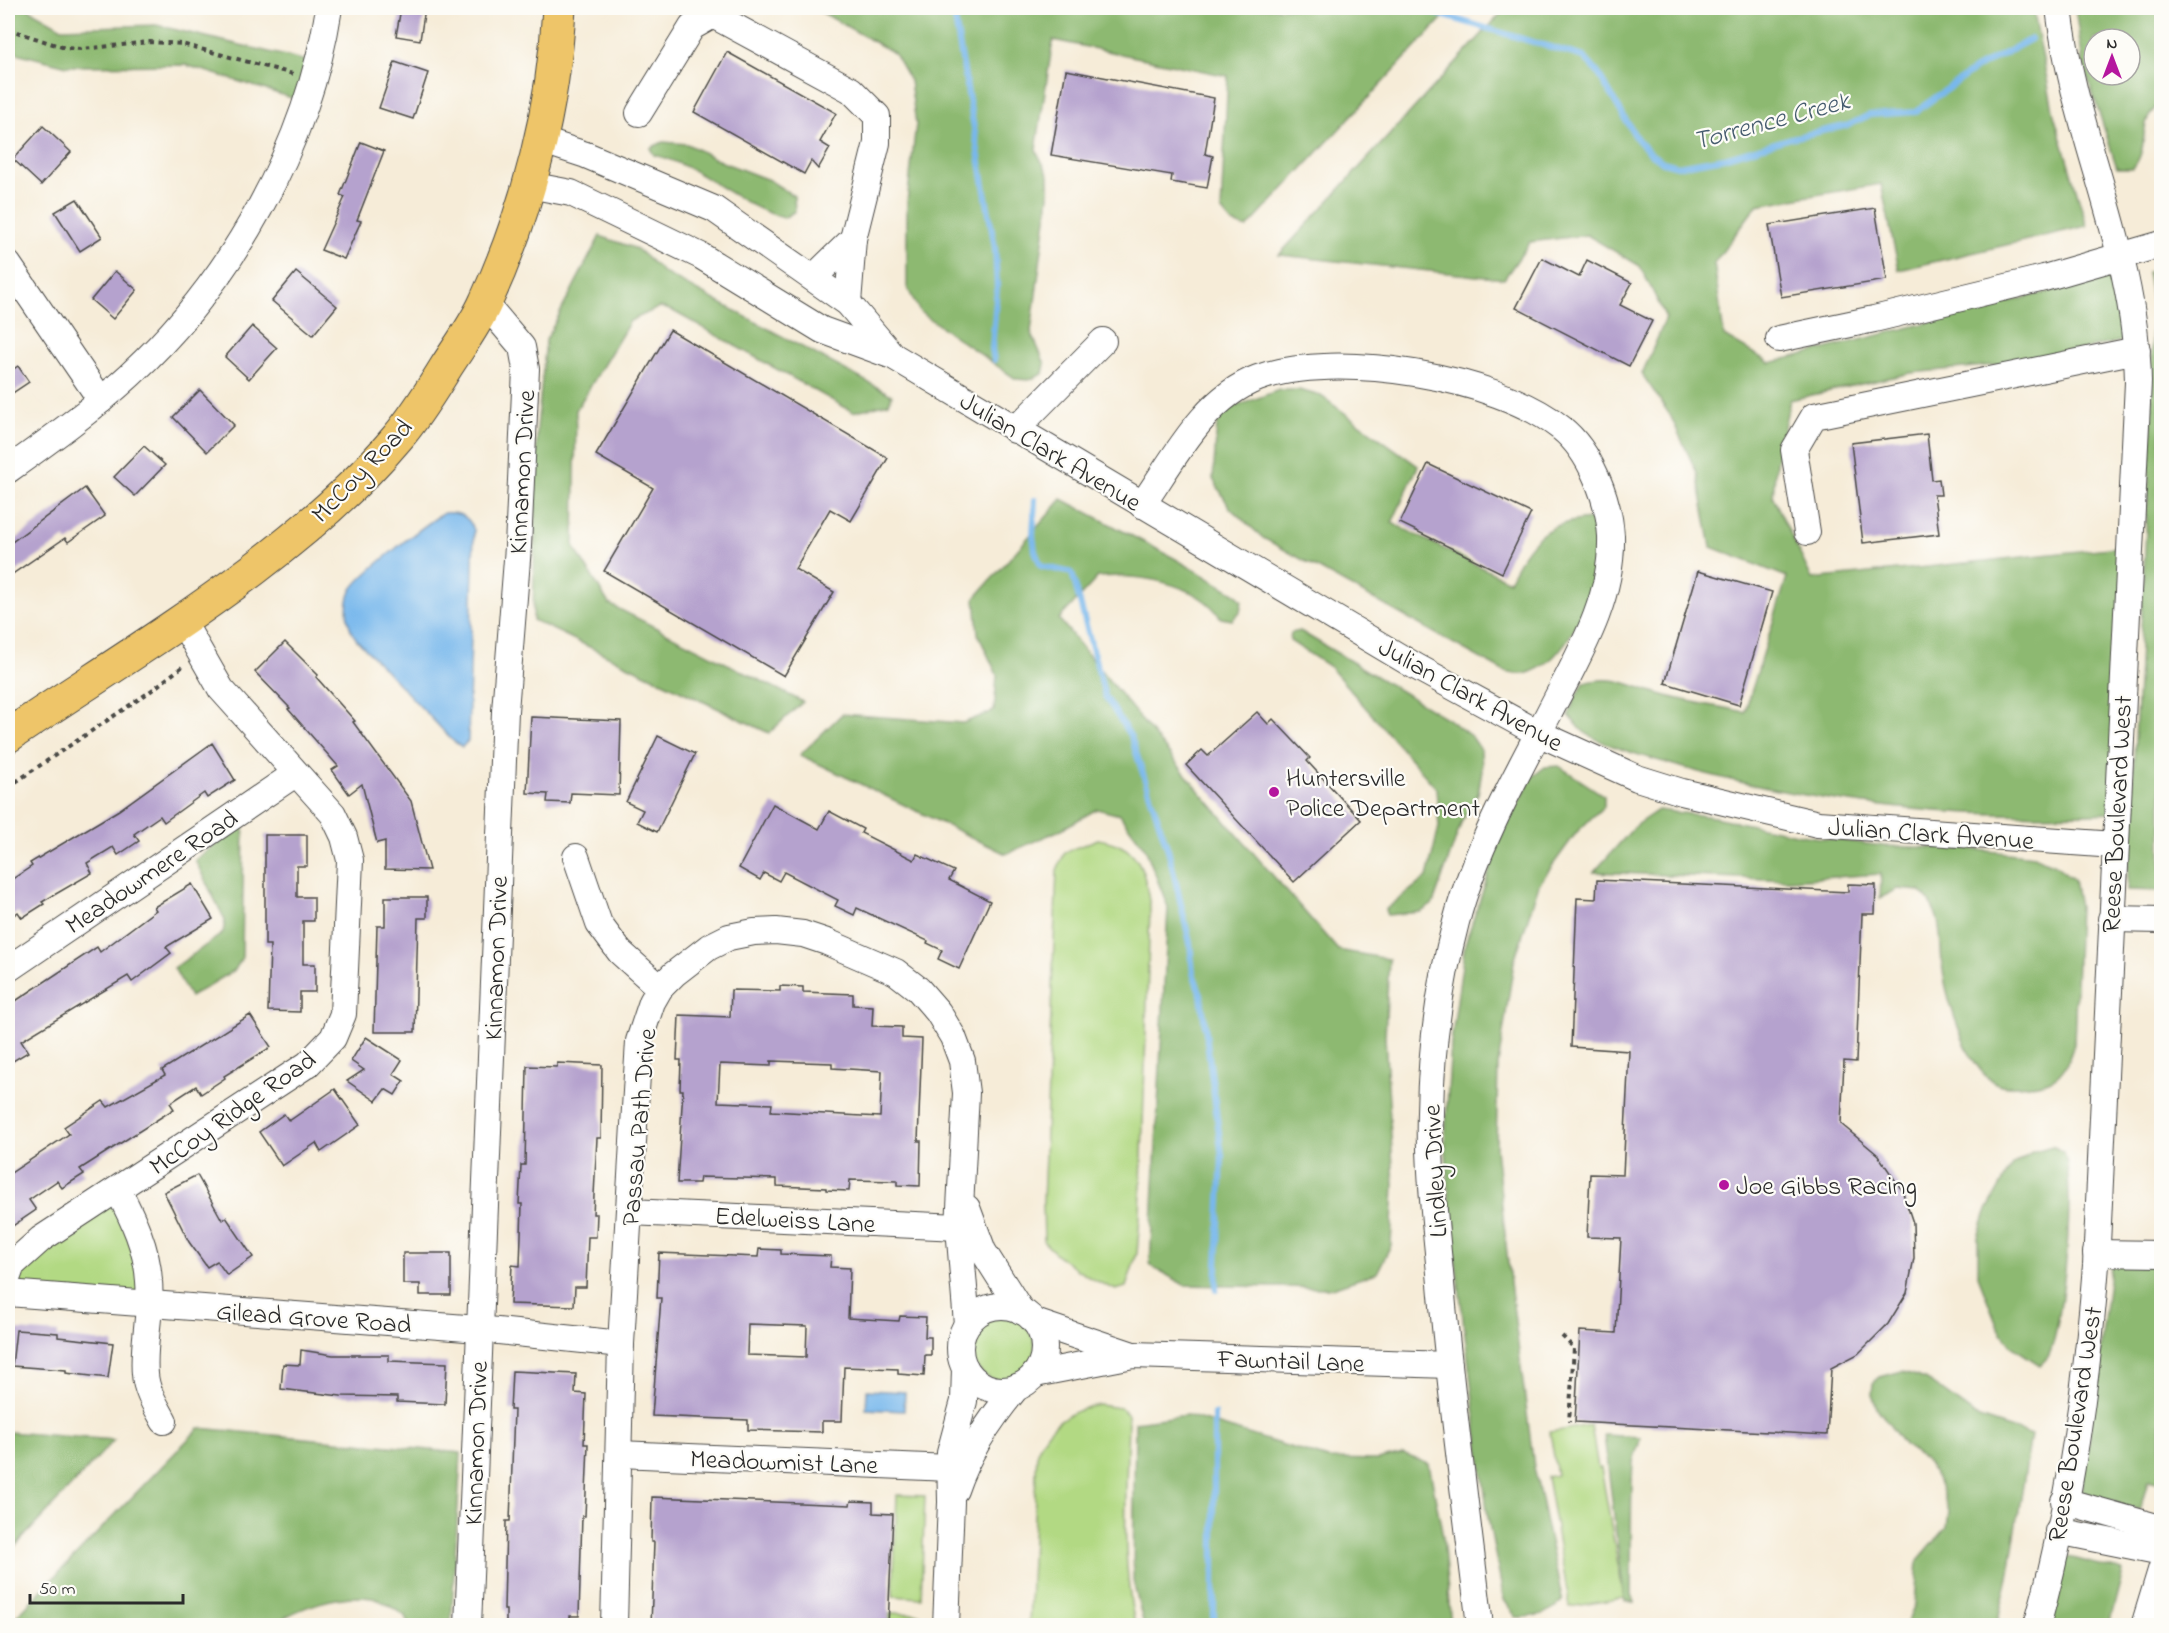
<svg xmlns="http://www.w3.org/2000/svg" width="2169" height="1633" viewBox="0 0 2169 1633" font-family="'Indie Flower',sans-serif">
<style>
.green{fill:#b2d983;stroke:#6e8257;stroke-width:1.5}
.forest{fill:#8db971;stroke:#5c724e;stroke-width:1.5;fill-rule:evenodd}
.water{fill:#78b8ec;stroke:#52728c;stroke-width:1.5}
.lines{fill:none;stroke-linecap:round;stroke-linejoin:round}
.stream{stroke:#78b8ec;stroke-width:6}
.building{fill:#b5a2ce;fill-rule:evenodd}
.minor-casing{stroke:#494845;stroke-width:28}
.major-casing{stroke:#494845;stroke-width:35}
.path{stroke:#494845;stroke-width:4;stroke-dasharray:4.5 4.5;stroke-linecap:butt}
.minor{stroke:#fff;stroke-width:26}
.major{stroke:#eec569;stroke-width:33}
.poi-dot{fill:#b5179e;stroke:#fdfcf7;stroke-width:2}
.labels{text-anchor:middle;stroke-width:4.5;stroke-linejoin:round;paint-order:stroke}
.street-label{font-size:26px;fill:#2b2b2b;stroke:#fdfcf7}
.poi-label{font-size:26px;fill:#2b2b2b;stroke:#fdfcf7;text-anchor:start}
.water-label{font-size:27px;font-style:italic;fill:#465c6f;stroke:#fdfcf7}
</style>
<rect width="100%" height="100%" fill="#fdfcf7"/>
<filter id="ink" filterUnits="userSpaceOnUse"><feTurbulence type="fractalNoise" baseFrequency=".0167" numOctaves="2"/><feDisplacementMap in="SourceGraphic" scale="12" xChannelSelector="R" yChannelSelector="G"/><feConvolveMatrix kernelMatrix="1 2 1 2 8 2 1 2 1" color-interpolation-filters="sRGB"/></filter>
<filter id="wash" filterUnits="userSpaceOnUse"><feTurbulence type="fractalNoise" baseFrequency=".008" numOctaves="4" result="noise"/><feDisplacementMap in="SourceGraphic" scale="24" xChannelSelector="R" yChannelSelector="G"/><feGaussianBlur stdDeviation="1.35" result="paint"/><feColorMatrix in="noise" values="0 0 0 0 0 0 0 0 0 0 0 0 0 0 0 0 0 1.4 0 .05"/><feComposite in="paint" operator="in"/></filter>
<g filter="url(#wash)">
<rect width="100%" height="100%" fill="#f6ecd8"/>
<g class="green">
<path d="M1098,839C1141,846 1144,869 1150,907L1140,1217L1137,1253L1126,1287L1116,1290C1088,1278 1066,1265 1044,1242L1043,1202L1057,870L1065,852Z"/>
<polygon points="118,1190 149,1304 8,1293 8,1276"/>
<circle cx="1003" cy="1349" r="32"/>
<path d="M1098,1405L1121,1408L1128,1415C1127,1486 1120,1555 1135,1625H1029L1037,1452C1049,1423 1068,1411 1098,1405Z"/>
<polygon points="1591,1425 1598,1468 1601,1468 1624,1598 1570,1607 1547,1477 1557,1475 1550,1432"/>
<polygon points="897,1495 925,1496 921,1598 893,1596"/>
<polygon points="890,1613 920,1614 919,1625 889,1625"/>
</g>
<g class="forest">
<polygon points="8,8 27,8 62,28 156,25 307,61 295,99 186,65 67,66 8,51"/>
<polygon points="814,8 1452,8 1247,228 1232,223 1221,210 1228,76 1053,40 1036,150 1049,176 1049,196 1031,332 1045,364 1043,374 1029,380 1016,379 920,312 907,287 907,202 916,124 910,81 894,53"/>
<path d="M1506,8H2033L2054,115L2087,226L1899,270L1881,184L1757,205L1714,263L1724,336L1770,363L2125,272L2137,338L2017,363L1911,373L1790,400L1776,463L1773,497L1812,579L2128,546L2116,813C1966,820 1814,806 1670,764C1647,757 1603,746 1584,732C1579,728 1574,721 1569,715L1575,698L1584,683C1615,674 1628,685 1656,693C1685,702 1716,706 1745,712L1787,577L1711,547L1697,473L1670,415L1642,374L1666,318L1640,266L1587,235L1530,242L1504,279L1279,255Z"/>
<path d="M2075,8H2161V103C2134,124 2152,144 2133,168H2117L2083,63ZM2094,39H2130V75H2094Z"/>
<path d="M663,142L687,144L722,162L769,180L794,196L795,211L784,218C736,205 702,166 654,155L650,148Z"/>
<polygon points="600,236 637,249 664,273 892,395 889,403 853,412 673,311 660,307 630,321 576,410 574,547 609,604 803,702 769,733 533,620 537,428 546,340"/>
<polygon points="2161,269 2161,891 2127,890 2152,419 2152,302 2147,272"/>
<path d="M1279,390H1299L1321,396L1418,466L1392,523L1509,581C1530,539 1545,521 1594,519C1596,528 1599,538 1599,547C1600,586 1567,667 1523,674C1518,675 1510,673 1505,672L1263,538L1230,508L1213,479L1217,424L1226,410Z"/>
<path d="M1062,499L1174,558L1236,594L1242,601L1240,612L1232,620L1221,618C1197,582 1138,574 1098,577L1059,619L1201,793L1338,950L1389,959L1385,1037L1394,1184L1391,1245L1377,1273L1332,1288L1184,1285L1150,1265L1168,907L1145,848L1120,815L1097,809L1060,830L1006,854L800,755L842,714L963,723L994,711L997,675L978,634L975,598Z"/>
<polygon points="1300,631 1448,719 1472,737 1481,750 1482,771 1478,794 1462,821 1433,904 1421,912 1387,915 1385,910 1427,877 1439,827 1436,788 1330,667 1290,641 1291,633"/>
<path d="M1559,766L1604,796V806L1576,833L1539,884L1514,962L1498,1065L1496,1148L1510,1282L1534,1467L1563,1602C1547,1614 1536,1618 1516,1617L1504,1600L1488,1518L1451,1223L1445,1138L1451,1043L1465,944L1501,837L1532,777L1545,767Z"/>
<path d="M1658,810L1714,817L1806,836L1884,846L1970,849L2034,856L2055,865L2074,880L2079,906L2074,1044C2068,1063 2063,1079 2042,1083C2030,1085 2013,1088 2001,1085C1969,1077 1947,1000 1943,971C1938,938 1946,916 1920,891L1898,889L1880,898L1881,874L1789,880L1594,872L1636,825Z"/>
<polygon points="244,823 242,957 235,970 190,997 174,968 223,933 225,920 195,860"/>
<path d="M2052,1146L2064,1152C2076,1186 2064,1320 2049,1355C2047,1359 2043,1362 2040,1365L2011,1346L1998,1327L1978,1276V1237L1986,1212L2012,1165L2032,1152Z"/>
<polygon points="2111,1265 2161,1265 2161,1483 2148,1480 2140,1510 2082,1492"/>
<polygon points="1902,1371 1927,1380 1979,1418 2031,1435 2009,1573 1997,1625 1906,1625 1915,1604 1918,1561 1947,1527 1949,1511 1937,1478 1924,1459 1905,1446 1877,1408 1872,1395 1873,1383 1880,1377"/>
<polygon points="1187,1415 1328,1459 1377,1460 1403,1454 1429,1464 1443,1537 1451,1625 1144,1625 1133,1581 1135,1422"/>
<path d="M199,1428L461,1453L451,1625H408L405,1616C395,1609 383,1600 372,1598C339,1593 299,1607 272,1625H8Z"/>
<polygon points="8,1432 114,1440 8,1554"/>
<path d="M1604,1435L1640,1437C1640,1446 1634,1454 1633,1463C1630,1507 1632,1550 1631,1594L1634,1602L1625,1601L1624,1598Z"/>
<polygon points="2065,1556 2123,1571 2109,1625 2047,1626"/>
</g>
<g class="water">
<path d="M444,513C459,512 469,516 474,530L468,741L462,747L453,741L357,640C347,627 344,607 351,591C358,576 428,522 444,513Z"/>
<polygon points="867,1390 905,1392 904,1411 866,1409"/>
</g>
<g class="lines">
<g class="stream">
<polyline points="953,8 995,248 997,287 992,349 994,360"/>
<polyline points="1418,8 1584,57 1598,73 1637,139 1651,154 1663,162 1678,166 1724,158 1791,138 1849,125 1869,115 1915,112 1975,69 2031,39"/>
<polyline points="2116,12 2125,8"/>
<polyline points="1035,500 1033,535 1035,551 1041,566 1072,573 1105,696 1131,737 1169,853 1190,943 1193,973 1201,995 1222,1156 1216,1289"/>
<polyline points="1214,1626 1214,1414"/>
</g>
</g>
<g id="blocks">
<g class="building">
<polygon points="401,8 425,8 420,40 396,36"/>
<polygon points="727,52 836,113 820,142 830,148 818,169 811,161 804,174 694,112"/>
<polygon points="395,62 428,73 413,119 379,108"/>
<polygon points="1066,70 1214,98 1205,154 1213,156 1207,188 1171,182 1172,175 1051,155"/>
<polygon points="43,126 71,152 41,185 13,159"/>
<polygon points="361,142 384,151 357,220 361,221 344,259 321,250 345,197 340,195"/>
<polygon points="77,199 102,237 80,251 55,212"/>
<polygon points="1875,208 1887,280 1781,297 1769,225"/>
<polygon points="1542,258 1579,277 1587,260 1632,283 1620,305 1652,321 1629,366 1516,308"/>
<polygon points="115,271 137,290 113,319 91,300"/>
<polygon points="296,272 337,306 313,335 272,301"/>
<polygon points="252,326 277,348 249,379 225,357"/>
<polygon points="670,330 888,458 851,521 830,509 795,569 834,592 784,676 604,571 653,488 596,455"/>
<polygon points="18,366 29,382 8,396 8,373"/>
<polygon points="200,390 234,425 207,452 173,417"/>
<polygon points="1927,434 1932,480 1939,479 1941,495 1934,495 1939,534 1863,543 1851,443"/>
<polygon points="144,446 165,465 135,496 114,477"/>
<polygon points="1428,464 1531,513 1502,573 1400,523"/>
<polygon points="85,488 105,516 68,542 65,538 8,577 8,545"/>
<polygon points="1698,571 1772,592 1739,705 1665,683"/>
<polygon points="285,642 318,675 316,677 355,721 353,722 411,801 429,870 385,869 385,841 377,843 362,784 349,794 332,770 338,766 288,709 290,708 255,672"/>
<polygon points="1257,712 1268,724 1273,719 1310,758 1307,761 1361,820 1294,882 1186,765 1202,750 1208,756"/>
<polygon points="531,717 621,721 619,795 571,793 570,803 547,802 548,794 527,793"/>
<polygon points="658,736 695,754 657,832 637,822 643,810 626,802"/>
<polygon points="212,743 235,780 207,798 204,793 164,822 160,816 134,834 139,841 118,855 113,847 87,863 92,873 42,902 44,904 22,918 18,912 8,919 8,882 32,866 30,863 119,810"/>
<polygon points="773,804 819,829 829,811 863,829 861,833 914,860 917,854 954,871 949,880 990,901 959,969 938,959 942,950 927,943 928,941 857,908 854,915 835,906 838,900 784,872 779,881 764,873 760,880 739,868"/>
<polygon points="265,835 307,835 307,866 297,866 297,897 314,897 314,921 303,921 303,964 315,964 315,992 300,992 300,1012 268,1011 270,945 265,945"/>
<polygon points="1597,880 1848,892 1848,884 1876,885 1875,914 1862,914 1856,1062 1844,1061 1841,1124 1878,1155 1902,1190 1913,1223 1914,1258 1907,1293 1888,1324 1858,1354 1831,1368 1827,1435 1575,1422 1580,1331 1616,1333 1621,1238 1587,1237 1590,1174 1623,1175 1629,1051 1571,1047 1577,898 1596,899"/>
<polygon points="192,884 213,919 166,947 171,953 132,982 128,976 21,1041 28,1052 8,1064 8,1006 97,947 100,952 156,910 154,907"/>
<polygon points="385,897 427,897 427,918 418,918 415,1032 374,1032 377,926 385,926"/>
<path d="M780,986L803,987V992L853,994V1005L873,1006L872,1026L902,1027V1038L922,1039L918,1141H921L920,1186L897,1185V1181L850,1180L849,1191L826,1190V1188L777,1186V1179L700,1177L699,1183H677L683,1090H680L681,1060H677L679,1015L730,1017L731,990L780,991ZM771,1061L832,1063V1068L882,1071L880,1117L771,1111L772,1104L718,1102L720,1064L771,1066Z"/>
<polygon points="250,1015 271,1047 224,1076 225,1078 201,1094 196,1086 170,1103 174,1109 80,1169 84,1174 62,1188 57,1181 29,1200 36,1210 8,1229 8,1175 69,1134 64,1127 103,1101 108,1107 165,1075 162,1070"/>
<polygon points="366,1037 402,1060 393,1074 404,1081 395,1095 385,1089 376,1101 347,1081 364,1070 351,1061"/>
<polygon points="557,1063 602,1065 601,1138 597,1138 593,1214 597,1214 596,1237 588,1237 586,1287 575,1287 574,1306 510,1304 512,1265 520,1266 522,1204 519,1204 521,1165 525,1165 527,1066 557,1067"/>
<polygon points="335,1089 360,1125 321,1152 316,1143 282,1166 259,1132 284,1114 289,1121"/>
<polygon points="197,1175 222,1220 226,1217 253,1257 227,1275 217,1261 207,1267 189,1242 164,1192"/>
<path d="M759,1249L781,1250V1254L831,1256L830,1267L850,1268L848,1318L899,1321L900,1316L926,1317L925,1337H931V1355H925L924,1376L898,1374V1369L844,1367L842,1421H822V1432L748,1430V1420L652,1416L661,1298H657L659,1253L758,1257ZM748,1324L807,1326L806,1357L747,1355Z"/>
<polygon points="403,1253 451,1253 451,1295 420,1295 420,1284 403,1284"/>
<polygon points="16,1330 58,1333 58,1337 113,1343 108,1378 66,1373 66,1370 12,1366"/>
<polygon points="301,1350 333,1355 389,1355 389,1361 447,1363 445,1404 397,1402 397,1397 341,1396 281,1389 283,1364 300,1365"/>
<polygon points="512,1371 576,1374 575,1393 586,1394 584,1444 588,1444 586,1493 585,1516 582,1516 579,1616 570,1616 570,1626 506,1626 506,1610 504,1610 506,1521 510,1521 514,1410 510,1410"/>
<polygon points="652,1497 850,1505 851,1501 873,1502 873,1513 893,1514 888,1626 651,1626 654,1542 651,1542"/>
</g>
</g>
</g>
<g filter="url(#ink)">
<use href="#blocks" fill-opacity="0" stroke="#494845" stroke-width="1.5"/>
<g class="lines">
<defs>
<g id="minor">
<polyline points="639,113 692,27 713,15 851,90 877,116 877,143 853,239"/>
<polyline points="540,140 586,155 714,209 848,303 891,354"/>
<polyline points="529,185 571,193 701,256 822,330 893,356 1415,666 1538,733 1637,778 1682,792 1818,824 2115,845"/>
<polyline points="8,264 101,400"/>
<polyline points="813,278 853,239 848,303"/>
<polyline points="1779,339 1874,319 2044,278 2162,244"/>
<polyline points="1015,430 1103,341"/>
<path d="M8,470C50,440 92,410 130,375C232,281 308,145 329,8"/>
<path d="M1142,505C1174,459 1204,398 1258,378C1335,350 1497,376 1561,428C1590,451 1609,499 1611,536C1613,601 1577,658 1548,715C1513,781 1475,850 1456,922C1440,983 1431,1049 1430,1112C1428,1173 1437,1235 1442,1295C1452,1406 1467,1516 1480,1626"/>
<polyline points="1807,532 1794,450 1814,416 2137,350"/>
<polyline points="576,857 599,924 620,952 660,988"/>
<polyline points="2111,919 2162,920"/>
<polyline points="8,969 295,774"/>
<path d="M118,1190C133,1219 147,1248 149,1281C152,1312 142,1344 145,1374C146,1391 156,1406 164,1421"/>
<polyline points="967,1208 983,1251 1021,1311"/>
<polyline points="630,1212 959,1227"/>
<polyline points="2096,1253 2162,1254"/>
<polyline points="8,1276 12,1265 41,1239 308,1064 333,1038 343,1014 350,860 344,837 333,814 221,689 181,619"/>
<polyline points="8,1293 479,1329 621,1344"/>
<circle cx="1002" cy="1348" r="42"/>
<polyline points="1035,1322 1130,1354"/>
<polyline points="1035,1374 1133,1355 1449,1365"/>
<polyline points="619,1454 950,1468"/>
<path d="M955,1490C968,1451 991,1418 1017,1387"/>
<polyline points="2064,1501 2160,1528 2162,1531"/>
<polyline points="2058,1531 2152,1550 2162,1546"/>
<polyline points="468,1626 505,711 518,547 526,369 522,347 485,303"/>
<polyline points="614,1626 621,1344 639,1041 652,1002 660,988 674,974 709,947 729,937 754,932 776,931 803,934 827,942 896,972 918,989 938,1012 953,1037 962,1061 966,1093 959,1227 967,1324"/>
<polyline points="946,1626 951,1502 950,1453 964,1401 965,1368"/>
<path d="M2037,1626C2069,1511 2087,1384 2096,1265L2138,382C2136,249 2074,137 2059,8"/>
<polyline points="2144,1626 2162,1567"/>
</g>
<path id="major" d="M8,736C136,649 297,557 397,438C416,416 431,391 446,367C460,345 476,324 486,301C528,210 554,107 559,8"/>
</defs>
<use href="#minor" class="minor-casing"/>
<use href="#major" class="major-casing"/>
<g class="path">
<polyline points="8,29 65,48 82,49 150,42 182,44 293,74"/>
<polyline points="8,787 148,693 182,667"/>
<polyline points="1562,1336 1574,1348 1569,1422"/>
</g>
<use href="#minor" class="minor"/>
<use href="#major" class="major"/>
</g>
</g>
<g class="poi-dot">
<circle cx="1274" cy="792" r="6"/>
<circle cx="1724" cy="1185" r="6"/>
</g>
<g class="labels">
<g class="street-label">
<text transform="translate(1051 451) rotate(31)" y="9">Julian Clark Avenue</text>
<text transform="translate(361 470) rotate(-46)" y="9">McCoy Road</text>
<text transform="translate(521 472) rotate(-87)" y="9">Kinnamon Drive</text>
<text transform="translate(1471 694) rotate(29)" y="9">Julian Clark Avenue</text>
<text transform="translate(2116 814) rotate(-87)" y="9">Reese Boulevard West</text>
<text transform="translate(1931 833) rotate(4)" y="9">Julian Clark Avenue</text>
<text transform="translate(151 871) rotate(-34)" y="9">Meadowmere Road</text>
<text transform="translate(495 958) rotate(-88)" y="9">Kinnamon Drive</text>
<text transform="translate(232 1112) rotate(-35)" y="9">McCoy Ridge Road</text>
<text transform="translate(638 1127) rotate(-85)" y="9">Passau Path Drive</text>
<text transform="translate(1434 1171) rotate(-93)" y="9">Lindley Drive</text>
<text transform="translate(795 1219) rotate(3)" y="9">Edelweiss Lane</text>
<text transform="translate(314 1317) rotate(4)" y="9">Gilead Grove Road</text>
<text transform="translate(1291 1360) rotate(2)" y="9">Fawntail Lane</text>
<text transform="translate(2074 1424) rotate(-81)" y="9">Reese Boulevard West</text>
<text transform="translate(475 1443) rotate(-88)" y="9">Kinnamon Drive</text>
<text transform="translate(784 1461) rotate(2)" y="9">Meadowmist Lane</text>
</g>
<g class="poi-label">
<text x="1286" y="786">Huntersville<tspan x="1286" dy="30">Police Department</tspan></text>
<text x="1736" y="1194">Joe Gibbs Racing</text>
</g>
<g class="water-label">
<text transform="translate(1771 120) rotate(-15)" y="9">Torrence Creek</text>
</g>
</g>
<rect width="2169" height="1633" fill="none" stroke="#fdfcf7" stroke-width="30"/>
<g transform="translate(2112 57)"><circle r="28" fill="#fdfcf7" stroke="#a9a8a5" stroke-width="1.5"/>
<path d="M0-4.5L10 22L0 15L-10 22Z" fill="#b5179e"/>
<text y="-9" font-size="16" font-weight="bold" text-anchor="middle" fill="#2b2b2b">N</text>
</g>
<path d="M30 1594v9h153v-9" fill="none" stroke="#2b2b2b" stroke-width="3"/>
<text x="39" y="1594" font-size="18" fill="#2b2b2b" stroke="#fdfcf7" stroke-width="4.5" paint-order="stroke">50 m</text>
</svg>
